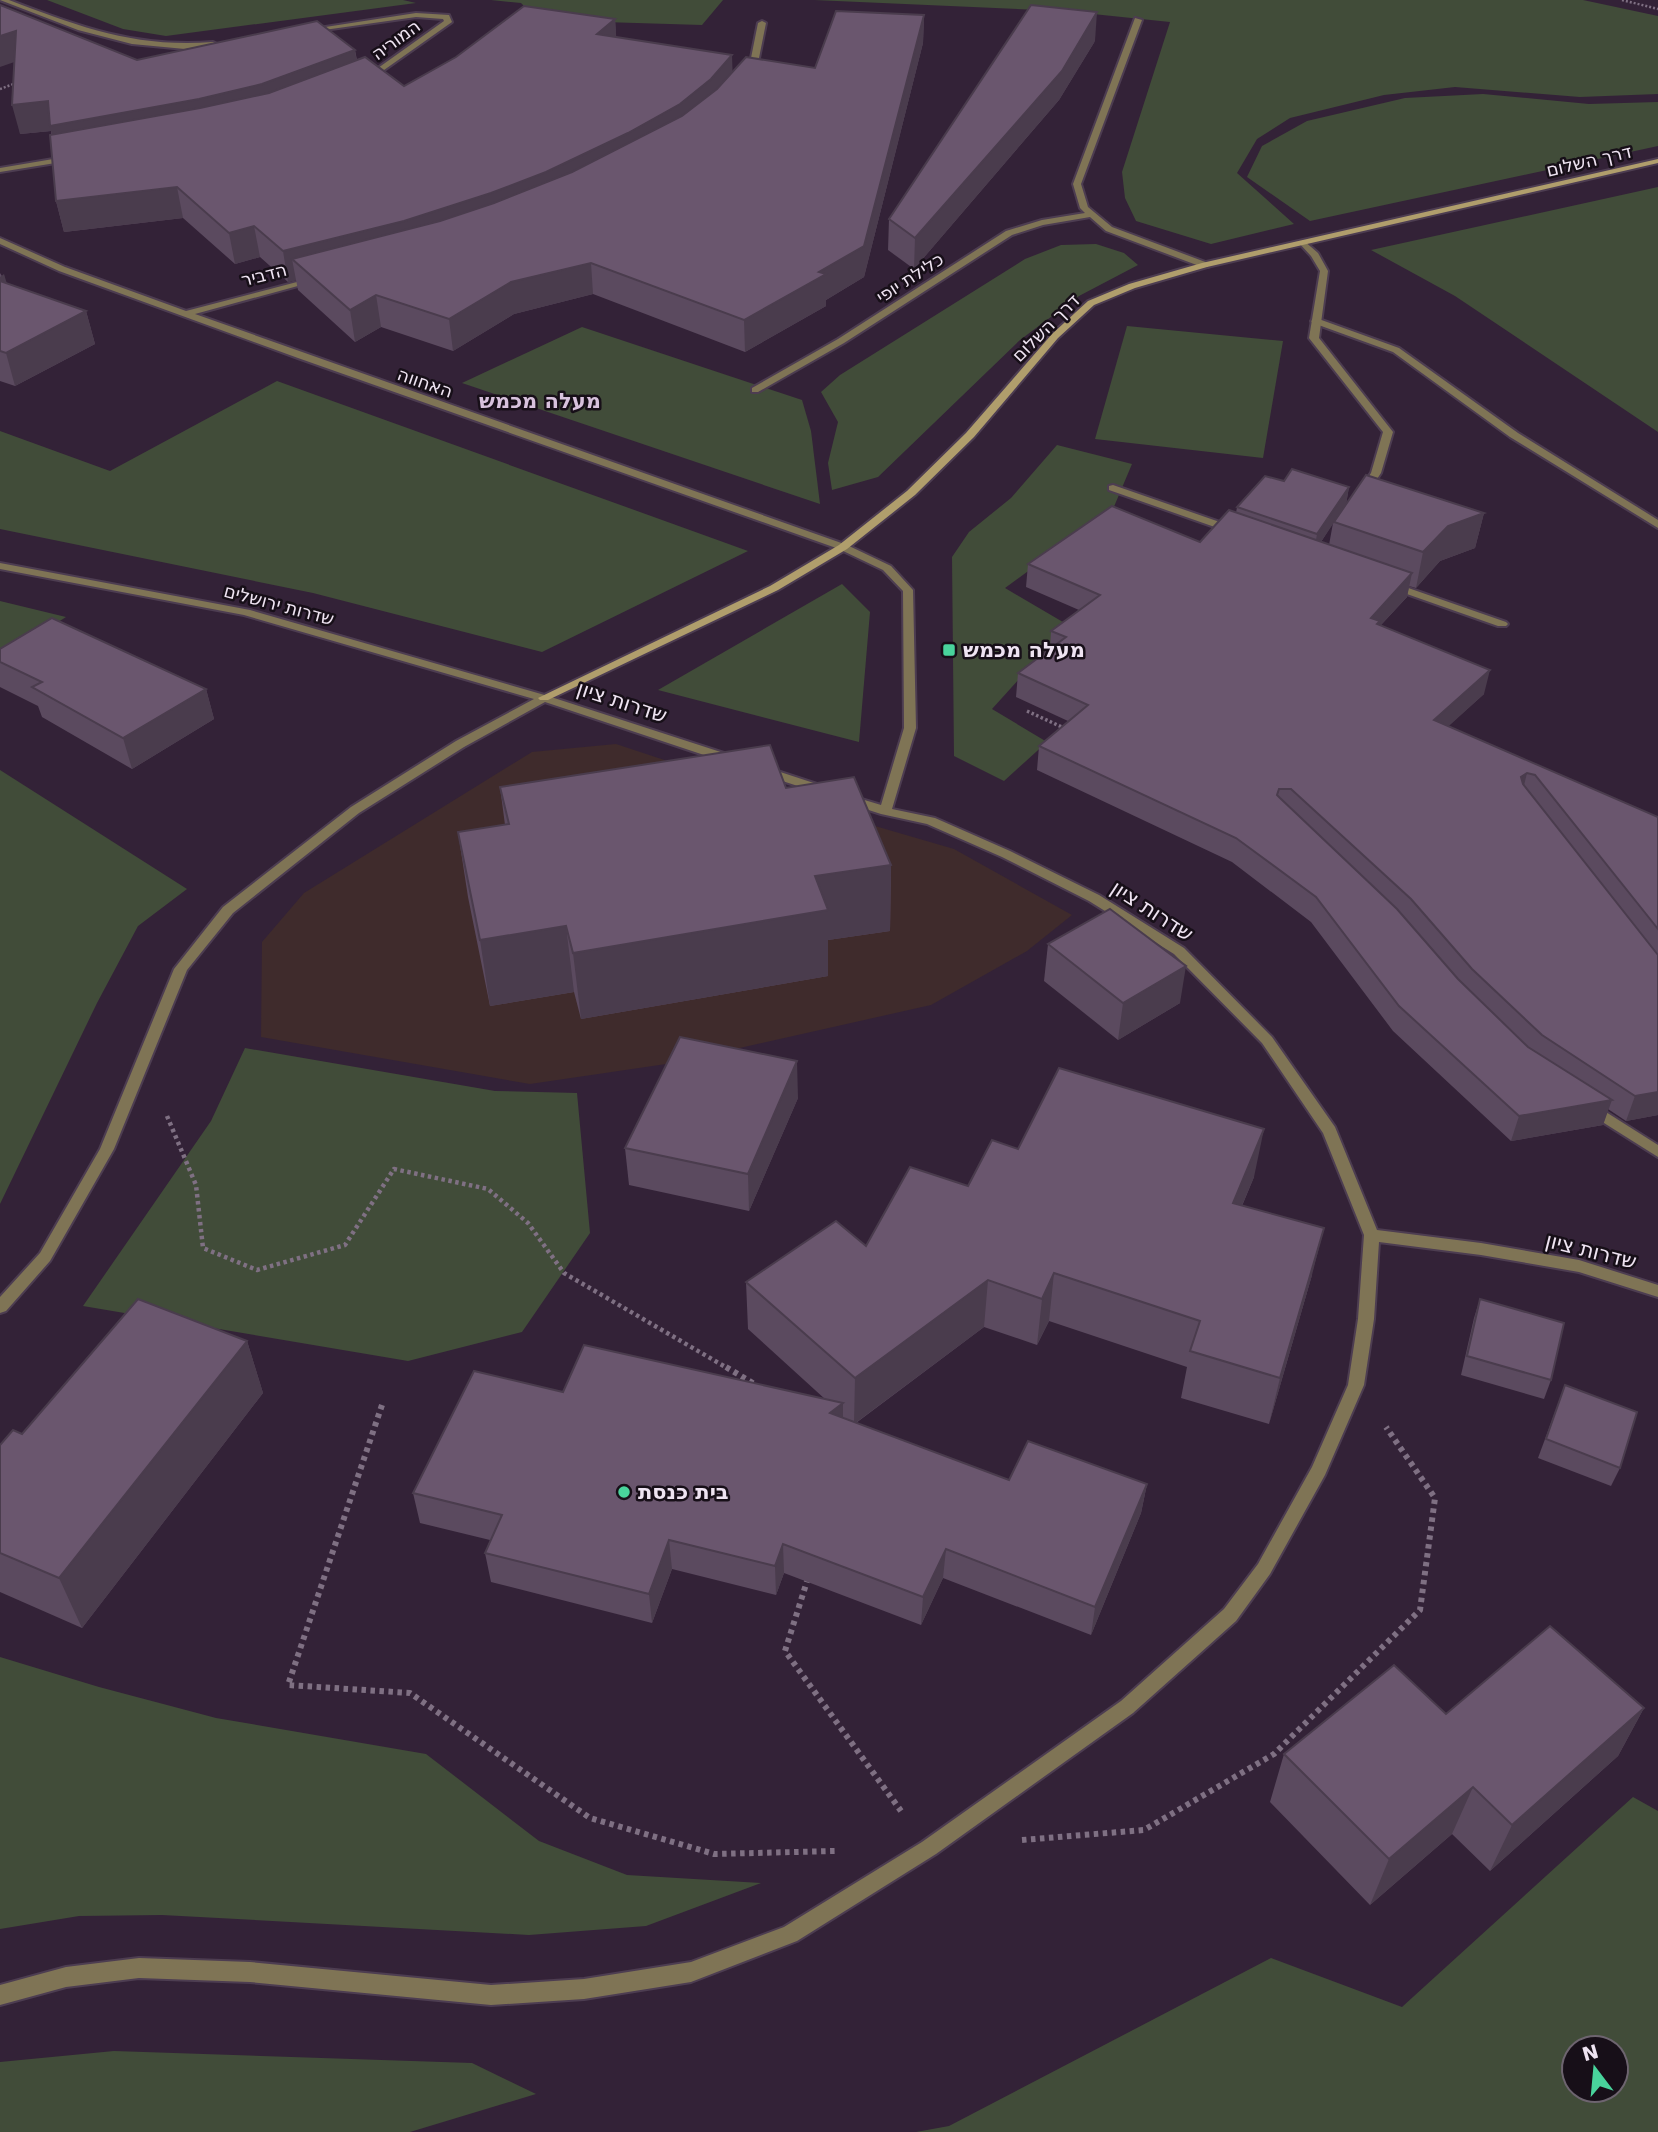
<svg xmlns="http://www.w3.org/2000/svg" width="1658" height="2132" viewBox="0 0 1658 2132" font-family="'DejaVu Sans',Heebo,sans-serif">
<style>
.education{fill:#3f2b2c}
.green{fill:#414c39;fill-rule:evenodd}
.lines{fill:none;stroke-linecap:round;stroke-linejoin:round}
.lane-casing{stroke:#4d3d51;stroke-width:4}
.street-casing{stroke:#4d3d51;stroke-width:4}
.secondary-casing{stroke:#4d3d51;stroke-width:4}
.path-far3{stroke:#7f7083;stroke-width:2.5;stroke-dasharray:2 2;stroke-linecap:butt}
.path-far2{stroke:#7f7083;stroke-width:3.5;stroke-dasharray:2.5 2.5;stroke-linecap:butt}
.path-far1{stroke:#7f7083;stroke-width:4.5;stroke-dasharray:3.5 3.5;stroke-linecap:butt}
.path{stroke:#7f7083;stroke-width:6;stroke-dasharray:4.5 4.5;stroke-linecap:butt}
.lane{fill:#7f7455;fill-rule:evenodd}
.street{fill:#7f7455;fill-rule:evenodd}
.secondary{fill:#b09e6c;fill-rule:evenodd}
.wall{fill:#5b4a5f;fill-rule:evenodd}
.shaded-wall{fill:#4a3c4d}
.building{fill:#6a566e;stroke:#4a3c4d;stroke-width:2}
.poi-dot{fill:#49d49c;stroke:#170f18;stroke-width:2.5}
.labels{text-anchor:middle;stroke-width:5;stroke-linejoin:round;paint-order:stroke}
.far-street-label{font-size:18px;fill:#efe4f2;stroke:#170f18}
.far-quarter-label{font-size:21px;font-weight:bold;fill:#d8c2dd;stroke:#170f18}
.poi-label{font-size:21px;font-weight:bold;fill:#efe4f2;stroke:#170f18;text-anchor:start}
.street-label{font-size:21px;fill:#efe4f2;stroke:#170f18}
</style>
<rect width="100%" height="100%" fill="#332237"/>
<polygon class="education" points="616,744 779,798 954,849 1072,915 1027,951 931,1005 673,1063 530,1084 261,1037 262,942 304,893 532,752"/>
<g class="green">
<polygon points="47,0 403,0 416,3 166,36 123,29"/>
<polygon points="491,0 723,0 702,25 538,20 521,3"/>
<polygon points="814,0 1583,0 1658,16 1658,94 1580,97 1455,87 1384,95 1290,118 1257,139 1237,173 1294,224 1211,244 1136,221 1125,198 1122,172 1170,22 1064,11"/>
<polygon points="1483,94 1589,104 1658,102 1658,146 1310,221 1247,177 1262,146 1307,121 1405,98"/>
<polygon points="1658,187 1658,432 1455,296 1371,250"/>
<polygon points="1096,244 1124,253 1138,265 1079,296 1020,340 878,477 832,490 828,463 838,422 821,392 840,375 1025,259 1061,245"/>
<polygon points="1127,326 1283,341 1263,458 1095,439"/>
<polygon points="582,327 802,400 811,431 820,504 462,383"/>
<polygon points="277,381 748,551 542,652 313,593 0,529 0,431 110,471"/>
<polygon points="1057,445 1132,464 1113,509 1005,588 1068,625 992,709 1047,742 1004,781 954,756 952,557 969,532 1011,498"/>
<polygon points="842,584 870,612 859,742 658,690"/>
<polygon points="0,601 66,617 0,659"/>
<polygon points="0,770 187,889 138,926 97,1003 0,1204"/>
<polygon points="245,1048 495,1091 577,1093 590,1233 522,1332 408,1361 83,1306 211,1121"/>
<polygon points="0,1657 99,1687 216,1718 426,1754 539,1841 627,1875 761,1883 646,1926 529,1935 162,1915 79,1916 0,1929"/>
<path d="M1633,1797L1658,1811V2132H916L949,2126L1271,1958L1402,2007ZM1616,2048V2090H1574V2048Z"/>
<polygon points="114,2051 472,2063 536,2094 410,2132 0,2132 0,2062"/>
</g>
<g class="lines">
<defs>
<g id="lane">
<polygon points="1316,318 1399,348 1518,433 1658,520 1658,528 1510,437 1393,352 1313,323 1311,321"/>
<polygon points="1113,485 1237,528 1238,530 1237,532 1229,532 1109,490 1109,486"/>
<polygon points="1391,582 1506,622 1508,624 1506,626 1498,626 1387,587 1386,585"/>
<polygon points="1590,1102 1658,1145 1658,1157 1585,1111 1583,1107"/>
</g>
<g id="street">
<path d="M0,0H9C80,27 135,48 213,42L217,44L185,49L132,44L78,30Z"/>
<polygon points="416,13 449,15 452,22 367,82 363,80 364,78 444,21 443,19 416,17 310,32 306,30"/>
<polygon points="1135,18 1142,20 1081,184 1088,207 1112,227 1208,263 1208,267 1202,267 1106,231 1090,217 1043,225 1012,235 844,343 758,392 752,392 752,388 838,339 1006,231 1042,220 1085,213 1080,208 1073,184"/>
<polygon points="762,21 766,23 758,63 749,76 743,76 750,63 758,23"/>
<polygon points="71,156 75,158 74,160 0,172 0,168"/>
<polygon points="0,238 65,267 186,311 316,277 316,281 195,314 847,545 891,566 913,590 916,728 892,809 935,818 1010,851 1099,895 1184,948 1272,1037 1335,1127 1377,1230 1481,1243 1579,1260 1658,1285 1658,1297 1579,1272 1481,1255 1379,1242 1374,1319 1364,1385 1325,1475 1270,1574 1236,1621 1133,1713 936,1854 797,1941 691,1982 584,1999 491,2005 250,1982 139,1978 66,1987 0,2005 0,1985 66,1967 139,1958 250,1962 491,1985 584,1979 691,1962 784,1927 922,1842 1121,1701 1224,1609 1258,1564 1312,1467 1348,1385 1358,1319 1364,1235 1323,1133 1262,1043 1174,954 1089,901 1002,857 927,824 881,814 844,802 842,799 844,796 848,795 881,805 904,728 903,591 883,570 839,549 298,358 59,271 0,244"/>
<polygon points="1303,240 1318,253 1328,271 1319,338 1393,432 1381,473 1367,494 1363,495 1358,492 1371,473 1383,432 1309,338 1320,271 1311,256 1299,243"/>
<polygon points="0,563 250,610 548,696 733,756 735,759 729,763 725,762 545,702 464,747 359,813 233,913 187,970 114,1149 50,1261 6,1311 0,1313 0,1297 40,1253 100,1149 174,969 223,907 351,807 456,741 534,699 244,615 0,569"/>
<polygon points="765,767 826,787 828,790 822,794 761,774 759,771"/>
</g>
<polygon id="secondary" points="1658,159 1658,163 1207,267 1135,288 1094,305 1058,338 974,437 915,495 847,549 778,590 548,700 540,700 538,698 770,586 839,545 907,491 966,433 1052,334 1088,301 1129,284 1202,263"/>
</defs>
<use href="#lane" class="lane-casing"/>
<use href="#street" class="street-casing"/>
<use href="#secondary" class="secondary-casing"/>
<g class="path-far3">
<polyline points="1622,0 1658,9"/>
<polyline points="0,89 19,82"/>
</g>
<polyline class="path-far2" points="1027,711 1064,728"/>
<polyline class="path-far1" points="167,1116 196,1185 203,1248 257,1270 345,1245 394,1169 488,1189 528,1223 564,1273 729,1369"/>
<g class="path">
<polyline points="726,1367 756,1385"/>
<polyline points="382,1405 288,1685 410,1693 590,1818 714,1854 835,1851"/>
<polyline points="808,1578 785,1651 901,1811"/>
<polyline points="1022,1840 1144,1830 1274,1754 1420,1610 1435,1498 1386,1427"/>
</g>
<use href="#lane" class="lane"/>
<use href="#street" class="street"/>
<use href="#secondary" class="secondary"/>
</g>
<g class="wall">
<polygon points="0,5 137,60 355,50 357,60 404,86 615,19 616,37 733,72 815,68 924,15 923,43 864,277 826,300 826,306 745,352 593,294 514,314 453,351 381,327 355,342 298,290 296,280 288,282 260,257 235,264 183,218 64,232 56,201 51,131 20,134 15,62"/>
<polygon points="1095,41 1059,100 914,269 888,250 889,219"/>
<polygon points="0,273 7,284 86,311 95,344 15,386 0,381"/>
<path d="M1284,481L1349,487L1346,504L1484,513L1475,548L1440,561L1416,588L1409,586L1407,597L1381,625L1484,694L1448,726L1658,817V1115L1626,1121L1608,1109L1603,1125L1511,1141L1393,1031L1311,922L1232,862L1037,770L1039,746L1068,721L1016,697L1018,673L1050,649L1051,631L1079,610L1026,587L1028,564L1200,542L1236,513L1237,507ZM1333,523L1329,545L1321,542Z"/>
<polygon points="0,649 206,689 214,719 132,769 42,717 38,706 0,687"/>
<polygon points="500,787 786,788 891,865 890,931 828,940 828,976 581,1019 574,992 490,1006 468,897 458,832 505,825"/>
<polygon points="1048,944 1180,1003 1118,1040 1044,981"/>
<polygon points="798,1098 749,1211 629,1185 625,1148"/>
<polygon points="1018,1149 1254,1177 1242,1206 1312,1275 1269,1424 1181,1398 1187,1367 1049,1321 1037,1345 984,1327 856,1423 1009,1480 1147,1484 1141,1513 1091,1635 943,1578 921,1625 784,1573 776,1595 672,1569 652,1623 491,1582 485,1553 490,1540 420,1523 413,1493 563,1392 826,1400 748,1329 746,1282 866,1246 968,1186"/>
<polygon points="1480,1299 1551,1380 1544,1399 1461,1375 1474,1318"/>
<polygon points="247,1341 263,1393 82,1628 0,1592 0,1445 22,1434"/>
<polygon points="1565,1385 1620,1468 1611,1486 1538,1458"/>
<polygon points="1644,1708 1618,1756 1490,1871 1452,1834 1370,1905 1270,1802 1284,1754 1446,1714"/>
</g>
<g class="shaded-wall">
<polygon points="1097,12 1095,41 1059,100 914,269 915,238"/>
<polygon points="924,15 923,43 864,277 826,300 826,306 745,352 744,320 819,272"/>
<polygon points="615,19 617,47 597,34"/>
<polygon points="16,31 23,59 0,67 0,36"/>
<polygon points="355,50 359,78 57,155 51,131 20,134 12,105"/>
<polygon points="732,55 733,84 549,202 292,259 296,280 288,282 283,251"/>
<polygon points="177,187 183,218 64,232 56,201"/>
<polygon points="254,226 260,257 235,264 229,233"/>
<polygon points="591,263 593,294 514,314 453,351 449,319 511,282"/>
<polygon points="4,274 14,307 0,299 0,277"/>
<polygon points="376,295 381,327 355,342 350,310"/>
<polygon points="86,311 95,344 15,386 6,353"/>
<polygon points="1349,487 1346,505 1314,552 1317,534"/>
<polygon points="1484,513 1475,548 1440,561 1416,588 1423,552 1448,526"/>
<polygon points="1412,573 1407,597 1378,628 1371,618"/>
<polygon points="1490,670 1484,694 1428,745 1434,720"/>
<polygon points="206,689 214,719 132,769 123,738"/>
<polygon points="1527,773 1521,798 1521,777"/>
<polygon points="891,865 890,931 828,940 828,976 581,1019 573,953 815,876"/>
<polygon points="566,926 574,992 490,1006 480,940"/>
<polygon points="1186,966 1180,1003 1118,1040 1123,1003"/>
<polygon points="797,1061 798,1098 749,1211 748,1174"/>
<polygon points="1658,1092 1658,1115 1626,1121 1635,1096"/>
<polygon points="1612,1100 1603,1125 1511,1141 1519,1116"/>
<polygon points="1264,1129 1254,1177 1223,1250 1233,1203"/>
<polygon points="1324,1228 1312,1275 1269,1424 1280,1378"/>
<polygon points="1054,1273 1049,1321 1037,1345 1042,1299"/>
<polygon points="988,1280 984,1327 854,1424 855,1378"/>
<polygon points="247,1341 263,1393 82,1628 59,1578"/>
<polygon points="843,1403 843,1433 830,1413"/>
<polygon points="1147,1484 1141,1513 1091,1635 1095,1607"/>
<polygon points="669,1540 672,1569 652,1623 649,1594"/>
<polygon points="783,1544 784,1573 776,1595 775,1566"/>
<polygon points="946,1549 943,1578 921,1625 923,1597"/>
<polygon points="1644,1708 1618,1756 1490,1871 1512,1825"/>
<polygon points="1473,1787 1452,1834 1370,1905 1389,1859"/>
</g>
<g class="building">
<polygon points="0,5 137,60 317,21 355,50 262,84 199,99 50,126 48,101 12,105 16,31 0,36"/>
<polygon points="1031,5 1097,12 1062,71 915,238 889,219"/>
<polygon points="524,6 615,19 597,34 732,55 711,79 680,104 628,133 546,172 491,193 404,221 283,251 254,226 229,233 177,187 56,201 50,135 200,108 269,93 365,57 404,86 456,57"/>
<polygon points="836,11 924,15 864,246 819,272 826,274 744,320 591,263 511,282 449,319 376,295 350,310 292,259 440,221 494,203 572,172 682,116 717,89 746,57 815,68"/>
<polygon points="0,281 86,311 6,353 0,351"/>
<polygon points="1292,469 1349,487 1317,534 1237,507 1265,476 1284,481"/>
<polygon points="1366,475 1484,513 1448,526 1423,552 1334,522"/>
<polygon points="1112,506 1200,542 1229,510 1412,573 1371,618 1380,621 1377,624 1490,670 1434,720 1658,817 1658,929 1535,775 1527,773 1521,777 1523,784 1658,955 1658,1092 1635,1096 1542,1035 1472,969 1411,899 1291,789 1279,789 1277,795 1280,798 1397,909 1458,979 1528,1047 1612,1100 1519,1116 1399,1006 1316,897 1236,838 1039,746 1088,705 1018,673 1066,637 1051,631 1100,595 1028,564"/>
<polygon points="52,618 206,689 123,738 32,687 42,682 0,662 0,649"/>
<polygon points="770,745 786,788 854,777 891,865 815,876 828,910 573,953 566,926 480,940 458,832 509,824 500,787"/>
<polygon points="1110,909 1186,966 1123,1003 1048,944"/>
<polygon points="680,1037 797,1061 748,1174 625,1148"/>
<polygon points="1059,1068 1264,1129 1233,1203 1324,1228 1280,1378 1190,1351 1200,1321 1054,1273 1042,1299 988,1280 855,1378 746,1282 836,1221 866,1246 910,1167 968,1186 992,1140 1018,1149"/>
<polygon points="138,1299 247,1341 59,1578 0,1553 0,1445 13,1430 22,1434"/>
<polygon points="1480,1299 1564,1323 1551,1380 1467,1356"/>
<polygon points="584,1345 843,1403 830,1413 1009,1480 1028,1441 1147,1484 1095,1607 946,1549 923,1597 783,1544 775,1566 669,1540 649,1594 485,1553 502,1515 413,1493 474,1371 563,1392"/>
<polygon points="1565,1385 1637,1412 1620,1468 1546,1439"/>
<polygon points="1550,1626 1644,1708 1512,1825 1473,1787 1389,1859 1284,1754 1394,1665 1446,1714"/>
</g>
<g class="poi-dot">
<rect x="942" y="643" width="14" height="14" rx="3.5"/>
<circle cx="624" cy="1492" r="7"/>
</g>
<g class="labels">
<g class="far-street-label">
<text transform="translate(396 40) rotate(-36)" y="6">המוריה</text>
<text transform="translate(1589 161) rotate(-13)" y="6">דרך השלום</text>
<text transform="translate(264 275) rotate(-14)" y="6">הדביר</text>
<text transform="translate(910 278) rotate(-33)" y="6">כלילת יופי</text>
<text transform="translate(1046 328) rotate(-45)" y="6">דרך השלום</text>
<text transform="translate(425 383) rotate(19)" y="6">האחווה</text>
<text transform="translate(279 605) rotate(15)" y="6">שדרות ירושלים</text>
</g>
<g class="far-quarter-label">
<text x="540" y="408">מעלה מכמש</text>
</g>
<g class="poi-label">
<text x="963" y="657">מעלה מכמש</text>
<text x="638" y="1499">בית כנסת</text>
</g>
<g class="street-label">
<text transform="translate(622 702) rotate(18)" y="7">שדרות ציון</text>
<text transform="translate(1152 911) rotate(33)" y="7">שדרות ציון</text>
<text transform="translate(1591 1251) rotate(14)" y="7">שדרות ציון</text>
</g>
</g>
<g transform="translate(1595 2069) rotate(344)"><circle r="33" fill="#170f18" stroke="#6d646f" stroke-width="2"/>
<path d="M0-5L12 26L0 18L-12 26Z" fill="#49d49c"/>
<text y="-10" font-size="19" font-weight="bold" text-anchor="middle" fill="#efe4f2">N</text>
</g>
</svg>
